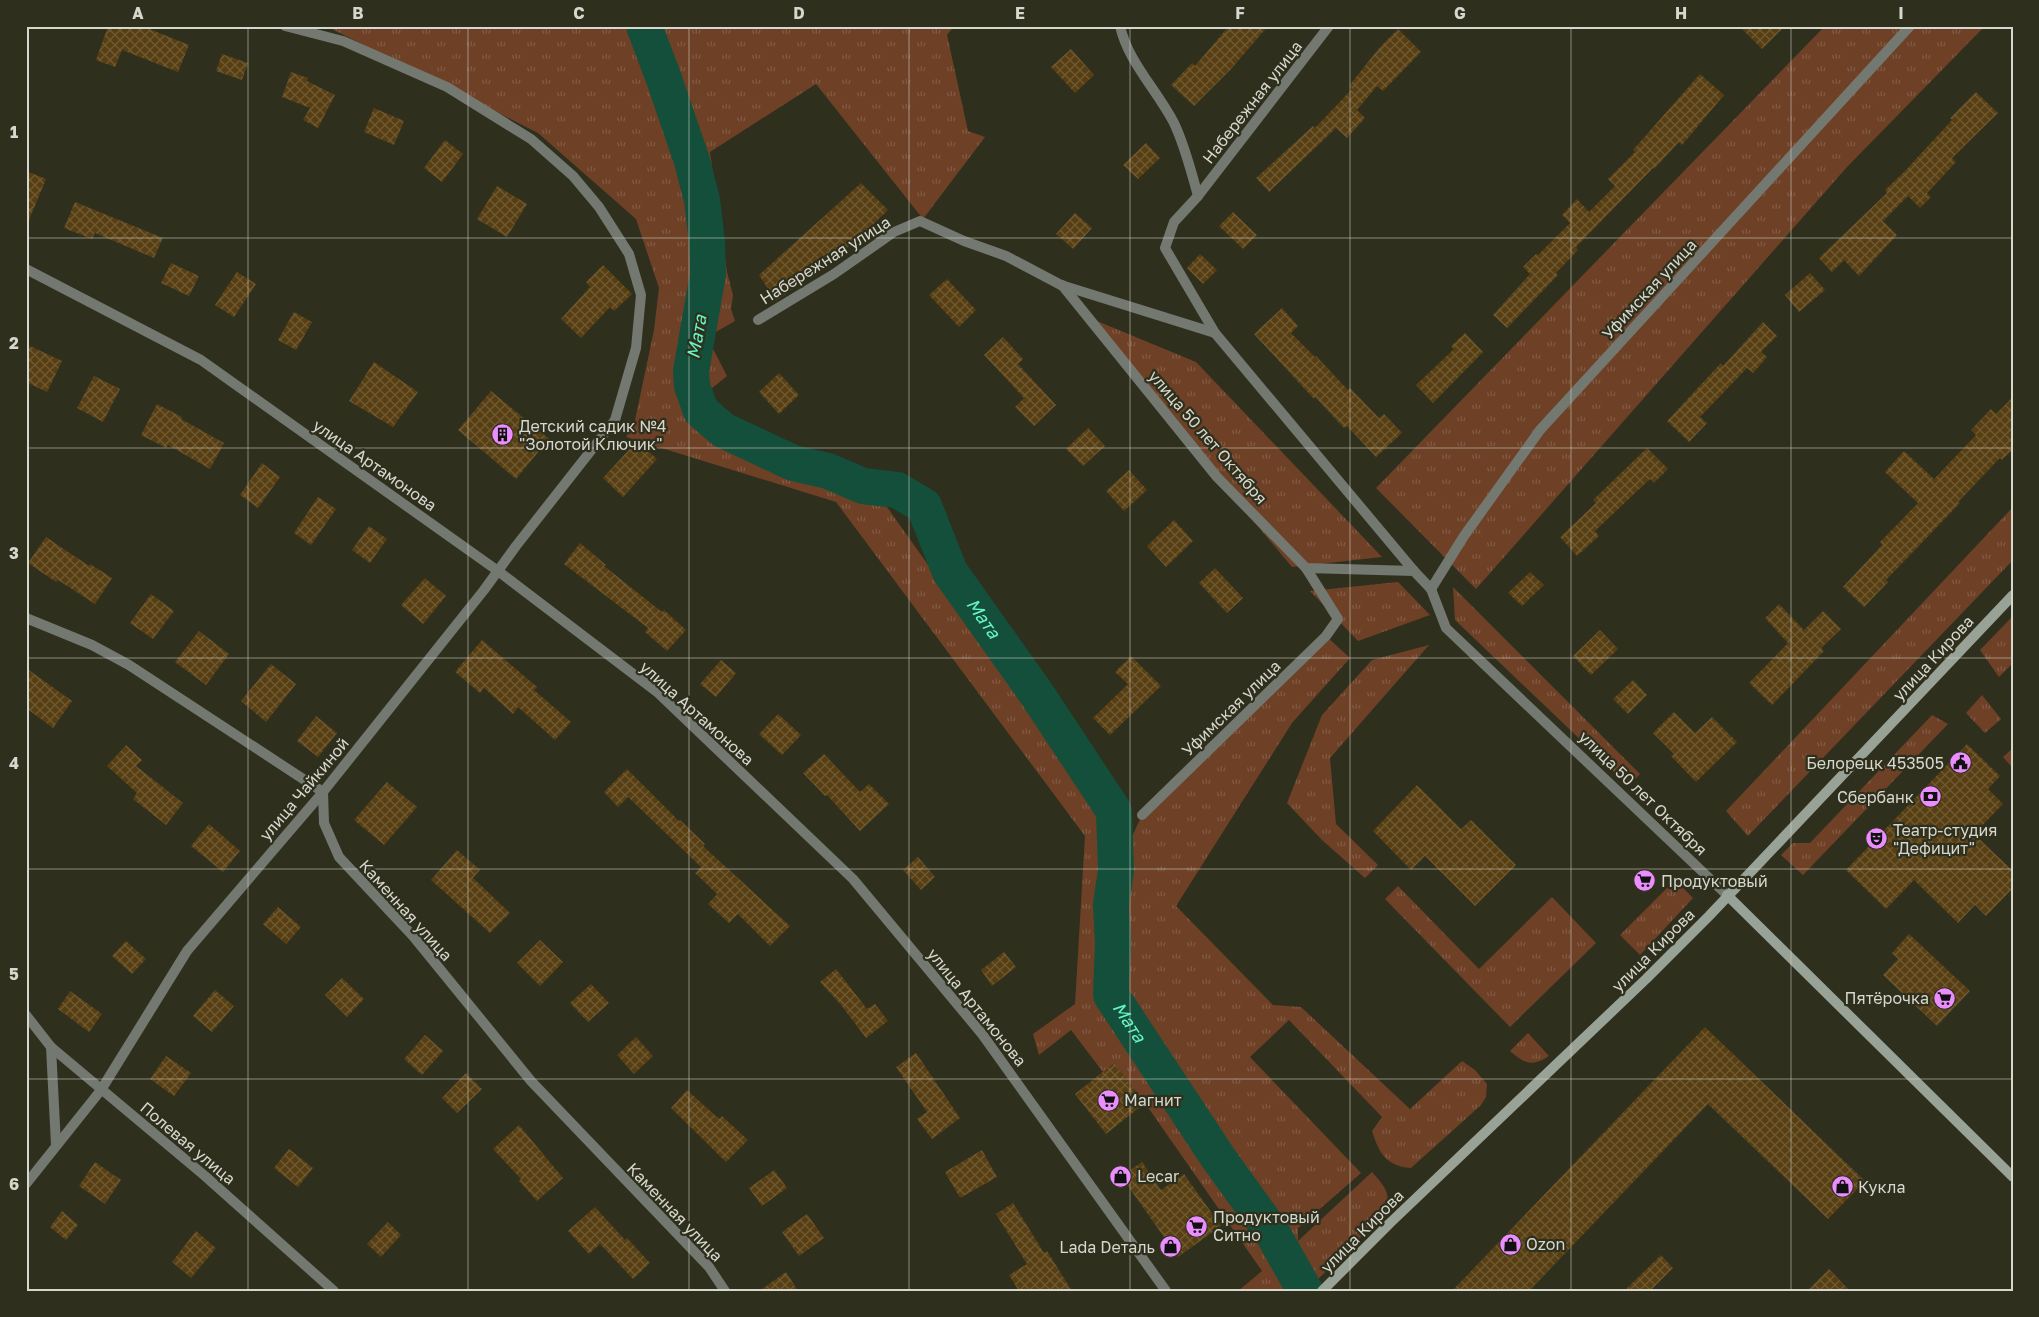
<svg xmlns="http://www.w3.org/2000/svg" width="2039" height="1317" viewBox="0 0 2039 1317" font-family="'Golos Text',sans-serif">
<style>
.grass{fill:url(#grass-tufts)}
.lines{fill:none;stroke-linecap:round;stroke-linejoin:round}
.river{stroke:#144f3b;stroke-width:36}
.building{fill:url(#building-cross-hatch)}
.minor{stroke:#737871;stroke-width:10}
.tertiary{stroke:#737871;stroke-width:10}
.secondary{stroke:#99a296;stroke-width:10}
.grid{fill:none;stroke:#d7d8cd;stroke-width:1;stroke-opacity:0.55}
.labels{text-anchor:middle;stroke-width:4.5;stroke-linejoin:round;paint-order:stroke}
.street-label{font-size:16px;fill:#d7d8cd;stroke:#2f2f1e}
.poi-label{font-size:16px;fill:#d7d8cd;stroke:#2f2f1e;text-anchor:start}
.water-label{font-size:18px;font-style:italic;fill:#65f5c3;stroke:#2f2f1e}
.neatline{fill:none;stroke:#d7d8cd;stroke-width:2}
.grid-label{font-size:16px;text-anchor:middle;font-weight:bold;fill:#d7d8cd}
</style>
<defs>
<pattern id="grass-tufts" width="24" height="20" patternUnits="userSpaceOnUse" patternTransform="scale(1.25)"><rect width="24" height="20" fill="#6e4026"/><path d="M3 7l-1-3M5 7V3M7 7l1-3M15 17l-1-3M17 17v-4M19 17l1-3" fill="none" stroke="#825b44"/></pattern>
<pattern id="building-cross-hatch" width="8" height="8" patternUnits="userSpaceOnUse" patternTransform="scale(1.25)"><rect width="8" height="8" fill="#583f13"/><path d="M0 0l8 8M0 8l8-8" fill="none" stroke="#6f5a34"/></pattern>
</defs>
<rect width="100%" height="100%" fill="#2f2f1e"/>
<g class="grass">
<path d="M326,26H954L947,35L968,131L985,137L923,219L816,84L710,152L727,272L733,295L731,309L735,321L707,337L727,376L701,397L721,422L867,479L1104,812L1129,843L1142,815L1326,636L1350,658L1292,723L1176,906L1273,1005L1301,1007L1410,1109L1462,1061L1475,1070L1487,1084L1486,1097L1481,1105L1411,1168C1386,1166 1379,1153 1372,1131L1382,1117L1289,1020L1250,1057L1361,1173L1298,1228V1241L1372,1172C1385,1187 1390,1191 1387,1211L1306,1291H1238L1262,1271L1145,1103L1114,1063L1103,1072L1071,1030L1039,1055L1033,1034L1075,1004L1085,836L836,502L626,437L634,425L654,330L659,288L636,219L538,133Z"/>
<polygon points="1825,26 1985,26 1847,167 1476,589 1376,488"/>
<polygon points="1080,314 1196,362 1382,557 1292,567"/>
<polygon points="2013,507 2013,560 1748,836 1726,811"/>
<polygon points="1398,582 1430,615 1358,641 1310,591"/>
<polygon points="1453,587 1640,774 1629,786 1455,620"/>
<polygon points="2013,616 2013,663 1999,677 1980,650"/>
<polygon points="1429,645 1330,758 1336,824 1378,865 1365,878 1322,840 1287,803 1322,715 1372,660"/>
<polygon points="1982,695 2001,719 1985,733 1966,713"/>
<polygon points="1932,715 1948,724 1803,875 1781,855 1793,843 1810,843"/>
<polygon points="2013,748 2013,765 2011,766 2003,757"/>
<polygon points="1675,880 1693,898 1640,955 1620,935"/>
<polygon points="1398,886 1479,969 1552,897 1596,943 1510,1027 1385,899"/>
<path d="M1528,1033L1549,1056C1532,1067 1525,1064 1510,1051Z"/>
</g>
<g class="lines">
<path class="river" id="s1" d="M644,26L664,79L692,161L702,200L707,242L708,274L691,371L692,386L701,411L723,430L793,463L828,471L863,486L897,490L924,506L950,572L1036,693L1114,811L1116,870L1111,905L1113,943L1111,995L1217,1156L1273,1234L1305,1291"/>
</g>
<g class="building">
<polygon points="108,26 142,26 189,45 178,72 122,50 115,67 96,60"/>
<polygon points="1229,26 1268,26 1231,69 1194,106 1171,85 1192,63 1195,66"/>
<polygon points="1739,26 1785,26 1762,49"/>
<polygon points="1398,29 1421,52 1383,91 1377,86 1357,110 1365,118 1347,138 1336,128 1269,192 1256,178 1313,126 1315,128 1352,89 1349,86 1380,47"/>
<polygon points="1071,49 1094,75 1075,93 1051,67"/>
<polygon points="222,54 248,63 242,80 216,71"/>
<polygon points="291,72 308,78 307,81 335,95 318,128 303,120 310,108 282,97"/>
<polygon points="1700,74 1724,95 1682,145 1679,142 1654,169 1653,168 1576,247 1578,250 1556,273 1558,275 1507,328 1493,315 1530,274 1523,267 1536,254 1538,255 1570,223 1562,215 1577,199 1589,212 1615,186 1608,179 1635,152 1633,150"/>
<polygon points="1976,92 1998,113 1952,158 1956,162 1927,193 1931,197 1920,208 1908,196 1883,221 1897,235 1859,276 1844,260 1832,272 1819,258 1887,193 1885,190 1905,171 1952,120 1950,118"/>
<polygon points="374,108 404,121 394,145 364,132"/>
<polygon points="445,140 463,154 442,182 424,168"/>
<polygon points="1146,143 1160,158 1138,179 1123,165"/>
<polygon points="26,171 46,179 27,225 26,225"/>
<polygon points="861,183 888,210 857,240 776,301 759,275"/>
<polygon points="497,186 527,204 507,237 477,219"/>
<polygon points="75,202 163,238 154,258 95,233 92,239 64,228"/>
<polygon points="1233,212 1257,235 1243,249 1219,226"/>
<polygon points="1075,213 1092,228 1073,249 1056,234"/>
<polygon points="1200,254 1217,270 1203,284 1187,268"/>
<polygon points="171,263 199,276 189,296 161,283"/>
<polygon points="603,265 632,294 614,311 610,307 581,338 561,319 590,287 586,282"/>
<polygon points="237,272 256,284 234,317 215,305"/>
<polygon points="1810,273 1825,290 1799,312 1785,295"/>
<polygon points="947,279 976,310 959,327 929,295"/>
<polygon points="1282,308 1298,326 1291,333 1315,357 1316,356 1348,390 1350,388 1379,418 1384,414 1402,433 1376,457 1347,426 1344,428 1315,397 1314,399 1254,334"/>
<polygon points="294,312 312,322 296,350 278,340"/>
<polygon points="1763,322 1777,336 1761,352 1767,357 1753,373 1747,368 1700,417 1707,423 1689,442 1667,421 1721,363 1723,366"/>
<polygon points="1465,333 1483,352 1433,403 1416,385 1454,349 1451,346"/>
<polygon points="1003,337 1023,359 1018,364 1056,405 1034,426 1015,407 1024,398 984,355"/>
<polygon points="30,346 62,361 47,392 26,382 26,354"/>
<polygon points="374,362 418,392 393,427 349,401"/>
<polygon points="779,373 799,395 779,414 759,392"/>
<polygon points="94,376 120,389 103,422 77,408"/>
<polygon points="491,391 549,439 516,479 458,430"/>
<polygon points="2013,397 2013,449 2002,460 2000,458 1958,502 1960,503 1886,580 1888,582 1864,607 1843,587 1882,545 1880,542 1918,503 1885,472 1904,451 1934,479 1976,435 1971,430 1991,409 1996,414"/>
<polygon points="157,404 182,417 181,419 224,443 210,469 168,445 166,448 141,435"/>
<polygon points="1088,428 1105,446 1083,466 1066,449"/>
<polygon points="637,441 657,459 623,497 603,478"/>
<polygon points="1647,448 1668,469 1654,483 1650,479 1595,531 1599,536 1577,556 1560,537 1596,503 1593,500"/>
<polygon points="262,463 280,477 258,508 240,495"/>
<polygon points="1129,470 1147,490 1124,511 1106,491"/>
<polygon points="318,497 336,509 311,545 294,533"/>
<polygon points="1174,520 1193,541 1166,567 1147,546"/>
<polygon points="369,526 387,539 370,563 352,550"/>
<polygon points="46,537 89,566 90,564 112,578 95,604 58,580 56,582 28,563"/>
<polygon points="580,543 606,565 604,566 662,612 664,610 686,630 667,651 645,632 648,628 564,564"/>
<polygon points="1215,568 1243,598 1227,613 1199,583"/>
<polygon points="1530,572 1544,585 1522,606 1508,593"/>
<polygon points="425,578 446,596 423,624 401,605"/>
<polygon points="151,594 174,611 153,639 130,623"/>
<polygon points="1779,604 1804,630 1823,611 1841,629 1821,648 1824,651 1772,705 1749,683 1788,643 1765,618"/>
<polygon points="1600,630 1618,649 1591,675 1573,656"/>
<polygon points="199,631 229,654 206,685 175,662"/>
<polygon points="482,640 537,687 534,690 571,722 555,740 518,707 513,714 484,688 480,693 455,672"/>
<polygon points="1131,656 1161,686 1110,735 1093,718 1128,684 1115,672"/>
<polygon points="721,660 736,673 716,697 700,684"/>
<polygon points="271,664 296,684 266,722 241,701"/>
<polygon points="26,668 72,701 53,728 26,708"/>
<polygon points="1633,680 1647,695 1628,714 1613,699"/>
<polygon points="1674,712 1695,733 1712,717 1737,742 1696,782 1671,756 1674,754 1653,733"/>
<polygon points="778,714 801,735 782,755 759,734"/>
<polygon points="316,716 337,733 318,757 297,741"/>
<polygon points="1967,744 2000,776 1988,789 2003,804 1974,834 2013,871 2013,888 1986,916 1975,905 1958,923 1914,880 1886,909 1846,870"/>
<polygon points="126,745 142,760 136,766 183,803 166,825 133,799 137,793 107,766"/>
<polygon points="824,754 860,792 869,784 889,804 860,831 827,795 825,796 803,773"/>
<polygon points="627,769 679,821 680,820 705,844 703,846 790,926 770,946 738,914 729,923 708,904 717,894 695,873 701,867 628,797 618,807 604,792"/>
<polygon points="387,782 417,807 384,845 354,820"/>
<polygon points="1417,785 1461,829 1471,820 1516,865 1475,906 1425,856 1411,870 1373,831"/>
<polygon points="209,824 240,851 223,872 191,846"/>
<polygon points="457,850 480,870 473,878 510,913 490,933 431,880"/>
<polygon points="918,857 935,877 921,890 903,870"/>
<polygon points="278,907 301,927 286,944 263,924"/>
<polygon points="1909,934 1970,991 1937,1026 1883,975 1898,959 1892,953"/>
<polygon points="540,940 563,962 540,986 517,963"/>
<polygon points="126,941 146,959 132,974 112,956"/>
<polygon points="1004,952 1016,967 992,986 981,970"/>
<polygon points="836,969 867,1009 875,1004 888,1021 866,1038 841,1005 820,982"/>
<polygon points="342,978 364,999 347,1017 325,995"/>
<polygon points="591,984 609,1003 588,1022 570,1003"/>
<polygon points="215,990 234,1006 212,1032 193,1016"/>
<polygon points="70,991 102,1014 89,1032 58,1009"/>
<polygon points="1705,1027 1865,1181 1828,1219 1708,1104 1529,1291 1452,1291"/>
<polygon points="425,1035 443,1051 422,1075 404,1059"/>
<polygon points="636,1037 653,1056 634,1074 617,1055"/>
<polygon points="916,1053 960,1118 932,1139 917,1119 927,1112 896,1067"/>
<polygon points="166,1056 191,1073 174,1096 150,1079"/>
<polygon points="1114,1063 1145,1103 1106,1134 1075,1094"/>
<polygon points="466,1073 482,1089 457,1113 442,1098"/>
<polygon points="687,1090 719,1119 722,1116 748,1140 726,1162 671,1108"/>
<polygon points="519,1125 563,1178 537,1201 519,1181 521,1179 493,1149"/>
<polygon points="289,1149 313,1168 298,1187 274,1168"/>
<polygon points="982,1150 997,1177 960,1198 945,1172"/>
<polygon points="95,1162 121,1180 105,1204 79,1186"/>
<polygon points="1142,1162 1161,1190 1184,1174 1221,1226 1178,1257 1121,1176"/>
<polygon points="774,1170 787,1188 762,1206 749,1188"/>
<polygon points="1013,1203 1044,1253 1047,1251 1072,1291 1019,1291 1009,1275 1027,1264 996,1214"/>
<polygon points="595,1207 625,1240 627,1238 650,1263 633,1279 600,1244 589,1254 568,1231"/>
<polygon points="62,1211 78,1225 66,1240 50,1227"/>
<polygon points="807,1214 824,1238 799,1256 782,1232"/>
<polygon points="388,1222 401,1235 381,1257 367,1244"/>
<polygon points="196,1231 216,1248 191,1278 172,1262"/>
<polygon points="1661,1255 1673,1268 1650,1291 1624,1291"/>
<polygon points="1829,1269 1850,1291 1807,1291"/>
<polygon points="786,1272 798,1291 759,1291"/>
</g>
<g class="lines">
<g class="minor">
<path d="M1120,26C1128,62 1157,90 1174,123C1185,146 1191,171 1198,196"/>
<polyline points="1329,26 1198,196 1174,222 1165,248 1215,333 1414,571 1431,589 1446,628 1727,895"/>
<polyline points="1062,285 1217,477 1306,568 1414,571"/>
<polyline points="758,320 834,274 894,232 920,221 964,241 1006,256 1061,285 1215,333"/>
<polyline points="1431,589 1464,536 1540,430 1910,26"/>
<polyline points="26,618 92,645 129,665 323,792 324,823 339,857 413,936 531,1081 709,1267 725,1291"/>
<polyline points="1142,815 1326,636 1338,619 1306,568"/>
<polyline points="26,1015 51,1047 205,1176 334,1291"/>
<polyline points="51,1047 56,1145"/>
<polyline points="26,1184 101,1090 187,951 323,792 484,590 516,546 615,420 636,348 641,295 629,254 599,207 573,176 531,139 447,87 343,41 285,26"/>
</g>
<polyline class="tertiary" points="26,269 201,360 498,571 657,692 853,879 982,1034 1166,1291"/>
<g class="secondary">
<polyline points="1727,895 2013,1177"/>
<polyline points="1322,1291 1390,1223 1646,979 1709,916 2013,595"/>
</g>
</g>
<path class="grid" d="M248,26V1291M468,26V1291M689,26V1291M909,26V1291M1130,26V1291M1350,26V1291M1571,26V1291M1791,26V1291M26,238H2013M26,448H2013M26,658H2013M26,869H2013M26,1079H2013"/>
<defs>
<symbol id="building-disc" viewBox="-11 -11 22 22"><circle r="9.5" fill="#eb8dfc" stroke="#2f2f1e"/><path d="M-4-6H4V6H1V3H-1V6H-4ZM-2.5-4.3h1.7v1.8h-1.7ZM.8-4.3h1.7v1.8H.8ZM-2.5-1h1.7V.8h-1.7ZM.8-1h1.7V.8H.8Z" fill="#111"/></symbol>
<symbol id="civic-disc" viewBox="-11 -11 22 22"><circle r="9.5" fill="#eb8dfc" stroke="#2f2f1e"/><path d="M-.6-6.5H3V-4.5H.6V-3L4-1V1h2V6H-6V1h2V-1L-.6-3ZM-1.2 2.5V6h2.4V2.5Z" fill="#111"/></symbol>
<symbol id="bank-disc" viewBox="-11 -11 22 22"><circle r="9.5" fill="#eb8dfc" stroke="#2f2f1e"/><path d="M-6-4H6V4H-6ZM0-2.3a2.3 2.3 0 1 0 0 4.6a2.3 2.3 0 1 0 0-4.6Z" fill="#111"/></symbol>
<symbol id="theatre-disc" viewBox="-11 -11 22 22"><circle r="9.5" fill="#eb8dfc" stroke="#2f2f1e"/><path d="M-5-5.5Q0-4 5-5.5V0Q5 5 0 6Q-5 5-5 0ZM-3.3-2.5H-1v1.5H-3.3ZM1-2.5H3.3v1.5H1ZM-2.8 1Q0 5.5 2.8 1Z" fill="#111"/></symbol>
<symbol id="supermarket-disc" viewBox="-11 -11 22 22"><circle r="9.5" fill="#eb8dfc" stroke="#2f2f1e"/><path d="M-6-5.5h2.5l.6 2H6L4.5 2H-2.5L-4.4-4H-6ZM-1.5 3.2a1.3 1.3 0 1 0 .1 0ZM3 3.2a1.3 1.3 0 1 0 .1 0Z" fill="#111"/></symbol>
<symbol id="shop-disc" viewBox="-11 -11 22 22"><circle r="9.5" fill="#eb8dfc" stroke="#2f2f1e"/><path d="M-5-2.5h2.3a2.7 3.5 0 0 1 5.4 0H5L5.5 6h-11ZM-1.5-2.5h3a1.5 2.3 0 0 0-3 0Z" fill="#111"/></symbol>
</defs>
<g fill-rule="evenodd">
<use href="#building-disc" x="490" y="422" width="25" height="25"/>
<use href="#civic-disc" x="1948" y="750" width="25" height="25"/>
<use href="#bank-disc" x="1918" y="784" width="25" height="25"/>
<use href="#theatre-disc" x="1864" y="826" width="25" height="25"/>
<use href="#supermarket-disc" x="1632" y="868" width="25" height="25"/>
<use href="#supermarket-disc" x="1932" y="986" width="25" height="25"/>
<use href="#supermarket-disc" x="1096" y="1088" width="25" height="25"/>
<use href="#shop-disc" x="1108" y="1164" width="25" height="25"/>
<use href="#shop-disc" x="1830" y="1174" width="25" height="25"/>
<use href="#supermarket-disc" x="1184" y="1214" width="25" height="25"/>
<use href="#shop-disc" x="1498" y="1232" width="25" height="25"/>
<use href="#shop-disc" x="1158" y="1234" width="25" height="25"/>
</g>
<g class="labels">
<g class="street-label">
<text transform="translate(1252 102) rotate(-52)" y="6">Набережная улица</text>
<text transform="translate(825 260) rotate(-32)" y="6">Набережная улица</text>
<text transform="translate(1649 289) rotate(-47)" y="6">Уфимская улица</text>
<text transform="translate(1208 437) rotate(49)" y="6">улица 50 лет Октября</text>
<text transform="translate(375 465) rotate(35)" y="6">улица Артамонова</text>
<text transform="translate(1933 658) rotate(-47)" y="6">улица Кирова</text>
<text transform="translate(1231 708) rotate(-44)" y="6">Уфимская улица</text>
<text transform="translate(697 713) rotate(42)" y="6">улица Артамонова</text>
<text transform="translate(304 789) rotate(-50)" y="6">улица Чайкиной</text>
<text transform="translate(1643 793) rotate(44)" y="6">улица 50 лет Октября</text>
<text transform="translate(406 910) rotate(48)" y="6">Каменная улица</text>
<text transform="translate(1653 950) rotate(-45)" y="6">улица Кирова</text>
<text transform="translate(977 1007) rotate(51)" y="6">улица Артамонова</text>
<text transform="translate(188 1143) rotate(40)" y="6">Полевая улица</text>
<text transform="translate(675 1212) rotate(46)" y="6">Каменная улица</text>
<text transform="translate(1362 1231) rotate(-45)" y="6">улица Кирова</text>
</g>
<g class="poi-label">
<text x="519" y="432">Детский садик №4<tspan x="519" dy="18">"Золотой Ключик"</tspan></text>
<text x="1944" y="769" text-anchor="end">Белорецк 453505</text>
<text x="1914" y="803" text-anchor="end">Сбербанк</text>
<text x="1893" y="836">Театр-студия<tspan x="1893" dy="18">"Дефицит"</tspan></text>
<text x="1661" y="887">Продуктовый</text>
<text x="1929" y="1004" text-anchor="end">Пятёрочка</text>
<text x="1124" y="1106">Магнит</text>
<text x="1137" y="1182">Lecar</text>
<text x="1858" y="1193">Кукла</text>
<text x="1213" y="1223">Продуктовый<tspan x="1213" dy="18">Ситно</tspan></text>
<text x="1526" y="1250">Ozon</text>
<text x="1155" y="1253" text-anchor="end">Lada Dеталь</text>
</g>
<g class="water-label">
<text transform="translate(697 337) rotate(-80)" y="6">Мата</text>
<text dy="6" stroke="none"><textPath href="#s1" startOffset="772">Мата</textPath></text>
<text dy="6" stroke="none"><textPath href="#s1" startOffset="1222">Мата</textPath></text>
</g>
</g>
<rect width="2039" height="1317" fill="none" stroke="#2f2f1e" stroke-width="55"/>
<rect x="28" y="28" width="1984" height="1262" class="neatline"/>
<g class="grid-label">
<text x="138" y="19">A</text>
<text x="358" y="19">B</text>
<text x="579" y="19">C</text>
<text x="799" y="19">D</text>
<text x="1020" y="19">E</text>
<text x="1240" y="19">F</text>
<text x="1460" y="19">G</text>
<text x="1681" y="19">H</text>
<text x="1901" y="19">I</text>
<text x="14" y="138">1</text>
<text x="14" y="349">2</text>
<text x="14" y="559">3</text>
<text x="14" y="769">4</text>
<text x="14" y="980">5</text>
<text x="14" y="1190">6</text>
</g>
</svg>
